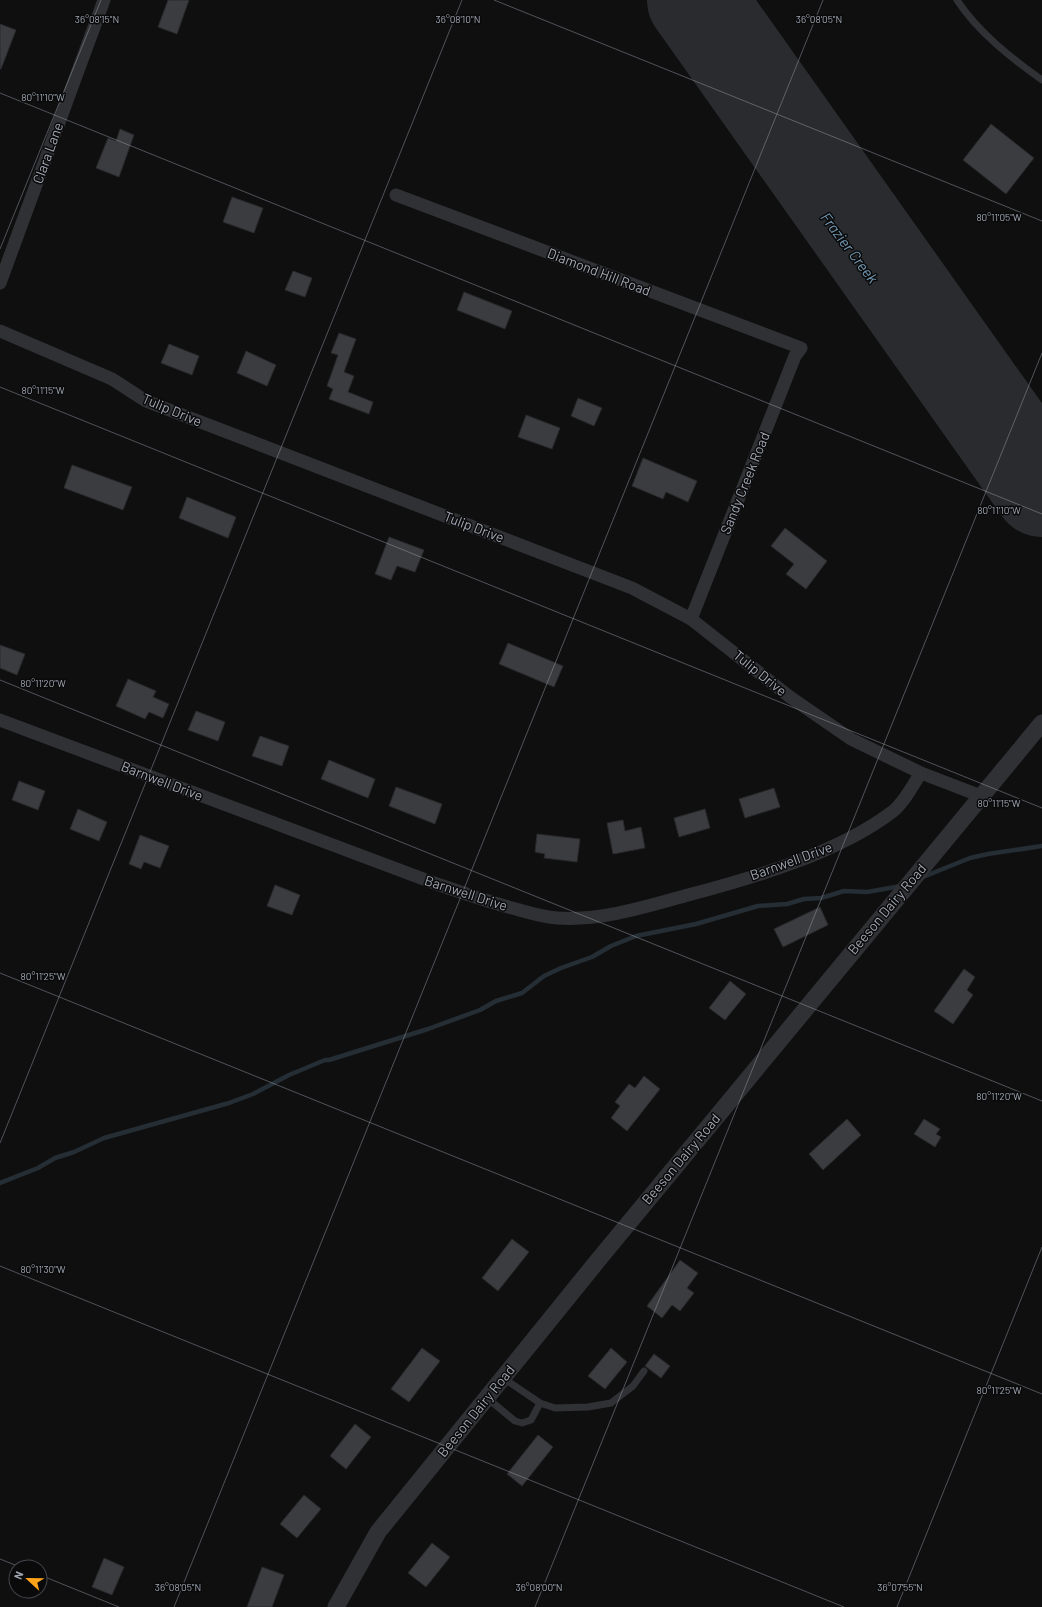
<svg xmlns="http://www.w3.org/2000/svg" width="1042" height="1607" viewBox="0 0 1042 1607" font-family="Barlow,sans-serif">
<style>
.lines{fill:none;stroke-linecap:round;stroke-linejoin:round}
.stream{stroke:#252e34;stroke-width:4.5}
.runway{stroke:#2a2b2e;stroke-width:98}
.building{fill:#3b3c40;stroke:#29292c}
.service{stroke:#303135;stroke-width:7}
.minor{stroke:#303135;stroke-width:13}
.tertiary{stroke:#303135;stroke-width:17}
.ticks{fill:none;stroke:#9fa6b2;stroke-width:1;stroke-opacity:0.45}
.labels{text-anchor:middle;stroke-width:3;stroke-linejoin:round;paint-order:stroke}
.street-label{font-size:14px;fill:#9fa6b2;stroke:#0a0a0b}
.water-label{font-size:15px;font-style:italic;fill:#7297b1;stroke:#0a0a0b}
.ticks-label{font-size:10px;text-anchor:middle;fill:#9fa6b2;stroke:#0a0a0b;stroke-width:3;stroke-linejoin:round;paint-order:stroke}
</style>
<rect width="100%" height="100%" fill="#0f0f10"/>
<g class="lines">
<g class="stream">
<polyline points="692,0 702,19 742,78 759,114 789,166 863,271 927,339 940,349 995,412 1001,422 1006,425 1042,469"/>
<polyline points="923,877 970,858 988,854 1042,846"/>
<polyline points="0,1183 38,1168 55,1158 74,1152 104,1138 229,1103 253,1094 289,1075 325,1060 329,1060 428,1029 480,1010 496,1001 522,993 544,976 561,968 592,957 611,946 636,936 696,924 758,906 787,904 804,899 821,898 844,891 867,892 901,886"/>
</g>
<polyline class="runway" points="696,0 1042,488"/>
</g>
<g class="building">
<polygon points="168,0 189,0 177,34 158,27"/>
<polygon points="0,24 16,30 1,69 0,69"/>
<polygon points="991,124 1034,158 1006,194 963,160"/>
<polygon points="120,129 134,135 119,177 96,168 108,138 116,141"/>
<polygon points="232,197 263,208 254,233 223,222"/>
<polygon points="293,271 312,278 305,297 285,290"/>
<polygon points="464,292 512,311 505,329 457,310"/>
<polygon points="339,333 356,339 344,372 354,376 348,392 373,402 369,414 329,399 333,389 327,386 338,355 331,353"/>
<polygon points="169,344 199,356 192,375 161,363"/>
<polygon points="246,351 276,365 267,386 237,373"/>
<polygon points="578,398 602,408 594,426 571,416"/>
<polygon points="526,415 560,428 552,449 518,437"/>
<polygon points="643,458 697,481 688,502 666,492 663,499 632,486"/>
<polygon points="72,465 132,487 123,510 64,488"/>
<polygon points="187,497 236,517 228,538 179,518"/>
<polygon points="785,528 827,561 806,589 786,574 794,564 771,546"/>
<polygon points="389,537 424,550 415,572 397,566 391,580 375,574"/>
<polygon points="508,643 563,666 554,687 499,664"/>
<polygon points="0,645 25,654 17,675 0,668"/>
<polygon points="128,679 156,691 153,697 169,704 163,718 149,712 145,719 116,706"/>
<polygon points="196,711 225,722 218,741 188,730"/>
<polygon points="260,736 289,746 282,766 252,756"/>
<polygon points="329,760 375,779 368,798 321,779"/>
<polygon points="19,781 45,791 38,810 12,800"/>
<polygon points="396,787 442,804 435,824 389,806"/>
<polygon points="774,788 780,807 745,818 739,799"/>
<polygon points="78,809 107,822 99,841 70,829"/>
<polygon points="705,809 710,828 679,837 674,818"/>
<polygon points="623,820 625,831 641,827 645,848 613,854 607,823"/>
<polygon points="537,834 580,839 577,862 544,858 545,854 535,852"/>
<polygon points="140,835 169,846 160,868 144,862 141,869 129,864"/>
<polygon points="275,885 300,895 292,915 267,906"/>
<polygon points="820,907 828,925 783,947 774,929"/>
<polygon points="964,969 975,977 967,990 973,995 953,1024 934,1011"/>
<polygon points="730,981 746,994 725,1020 709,1008"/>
<polygon points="644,1076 660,1089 627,1131 611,1118 620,1106 615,1102 629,1084 635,1088"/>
<polygon points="847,1119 861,1135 823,1170 809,1154"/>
<polygon points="924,1119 940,1129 936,1134 941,1137 935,1147 914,1134"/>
<polygon points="512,1239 529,1252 498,1291 482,1278"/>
<polygon points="680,1260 698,1273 687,1288 694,1293 680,1311 672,1305 662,1318 647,1306"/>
<polygon points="422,1348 440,1361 409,1402 391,1389"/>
<polygon points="611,1348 627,1362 605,1389 588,1376"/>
<polygon points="654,1354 670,1366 661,1378 645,1366"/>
<polygon points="355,1424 371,1437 346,1469 330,1456"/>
<polygon points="538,1435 553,1447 522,1486 507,1474"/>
<polygon points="304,1495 321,1509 297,1538 280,1524"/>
<polygon points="432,1543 450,1557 426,1587 408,1573"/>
<polygon points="104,1558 124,1567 112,1595 92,1587"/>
<polygon points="262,1567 284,1575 272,1607 247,1607"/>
</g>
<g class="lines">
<g class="service">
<path d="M957,0C978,32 1011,58 1042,80"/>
<polyline points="503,1378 540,1403 555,1408 588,1407 611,1403 633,1386 644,1371"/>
<polyline points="487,1398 515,1421 522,1423 531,1420 540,1403"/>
</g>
<g class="minor">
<polyline points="396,195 801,348 795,356 691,619"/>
<polyline points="0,283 104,0"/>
<polyline points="0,331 112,379 146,401 632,588 691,619 790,697 851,739 921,773 981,796"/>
<path d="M0,720L434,883C460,892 486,901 512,908C527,912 542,917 557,918C601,921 645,907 688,895C753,878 838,853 892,812C904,803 912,786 921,773"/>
</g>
<polyline class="tertiary" points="336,1607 378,1532 599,1259 1042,723"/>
</g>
<path class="ticks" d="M494,0L1042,221M0,93L1042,514M0,249L101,0M0,387L1042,808M0,680L1042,1101M0,973L1042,1394M0,1143L462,0M0,1266L844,1607M0,1559L20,1567M40,1575L119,1607M174,1607L823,0M535,1607L1042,353M897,1607L1042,1247"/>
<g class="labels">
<g class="street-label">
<text transform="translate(48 153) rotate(-70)" y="5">Clara Lane</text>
<text transform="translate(599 272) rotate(21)" y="5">Diamond Hill Road</text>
<text transform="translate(172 410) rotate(23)" y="5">Tulip Drive</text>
<text transform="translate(745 483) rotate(-68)" y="5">Sandy Creek Road</text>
<text transform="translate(474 527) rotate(21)" y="5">Tulip Drive</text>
<text transform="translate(760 673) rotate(39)" y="5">Tulip Drive</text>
<text transform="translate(162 781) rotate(21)" y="5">Barnwell Drive</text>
<text transform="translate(791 861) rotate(-20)" y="5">Barnwell Drive</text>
<text transform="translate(466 893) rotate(18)" y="5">Barnwell Drive</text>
<text transform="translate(887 909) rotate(-50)" y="5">Beeson Dairy Road</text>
<text transform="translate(681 1159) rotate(-50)" y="5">Beeson Dairy Road</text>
<text transform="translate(476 1411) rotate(-51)" y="5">Beeson Dairy Road</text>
</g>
<g class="water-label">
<text transform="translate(849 248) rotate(53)" y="5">Frazier Creek</text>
</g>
</g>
<g class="ticks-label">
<text x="97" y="23">36°08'15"N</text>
<text x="458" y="23">36°08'10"N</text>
<text x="819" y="23">36°08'05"N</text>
<text x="43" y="101">80°11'10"W</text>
<text x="999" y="221">80°11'05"W</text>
<text x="43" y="394">80°11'15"W</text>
<text x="999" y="514">80°11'10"W</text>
<text x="43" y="687">80°11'20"W</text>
<text x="999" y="807">80°11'15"W</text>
<text x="43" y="980">80°11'25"W</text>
<text x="999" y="1100">80°11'20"W</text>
<text x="43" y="1273">80°11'30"W</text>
<text x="999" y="1394">80°11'25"W</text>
<text x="178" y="1591">36°08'05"N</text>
<text x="539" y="1591">36°08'00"N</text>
<text x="900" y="1591">36°07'55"N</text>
</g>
<g transform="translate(28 1579) rotate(292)"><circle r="19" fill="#0a0a0b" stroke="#46484e"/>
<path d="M0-3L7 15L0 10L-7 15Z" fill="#ffa418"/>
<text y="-6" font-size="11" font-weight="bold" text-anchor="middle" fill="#9fa6b2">N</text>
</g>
</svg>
